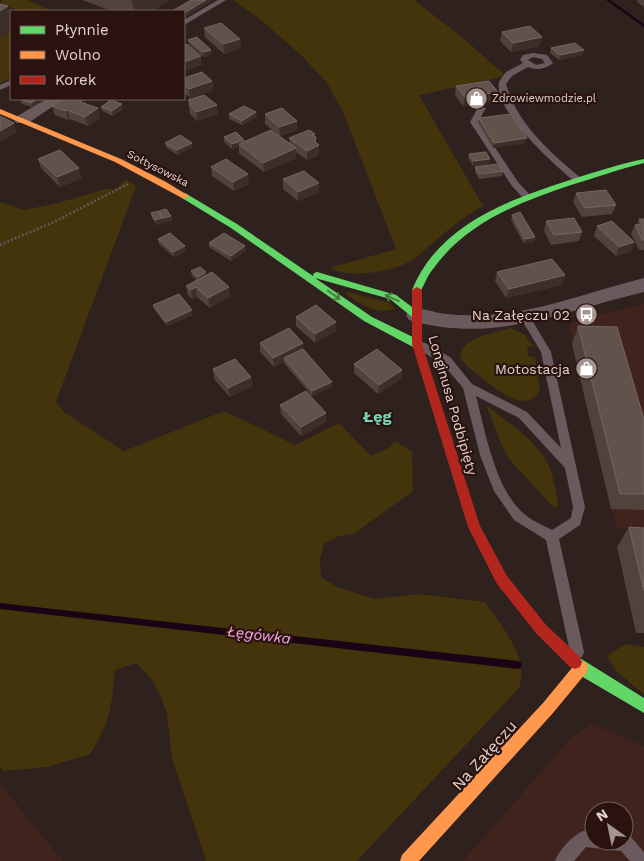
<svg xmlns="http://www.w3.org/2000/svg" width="644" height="861" viewBox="0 0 644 861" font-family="'Work Sans',sans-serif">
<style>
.built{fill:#40231d;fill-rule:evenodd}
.green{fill:#44340c}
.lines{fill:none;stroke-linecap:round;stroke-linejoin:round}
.stream{fill:#1a0314;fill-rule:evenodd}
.path{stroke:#645759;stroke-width:2.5;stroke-dasharray:2 2;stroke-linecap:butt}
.lane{fill:#6a5a5d;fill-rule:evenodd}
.street{fill:#6a5a5d;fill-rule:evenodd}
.fast{fill:#63d668;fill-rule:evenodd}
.slow{fill:#ff974d;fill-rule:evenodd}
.jam{fill:#b3261e;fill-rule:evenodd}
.wall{fill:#51433b}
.shaded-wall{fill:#3c2f29}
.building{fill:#61524b;stroke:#75665f}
.oneway{stroke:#497e40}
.labels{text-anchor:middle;stroke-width:4.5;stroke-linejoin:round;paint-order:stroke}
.far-poi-label{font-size:11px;fill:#e3d2ce;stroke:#2a130e;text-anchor:start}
.far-street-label{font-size:11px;fill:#e3d2ce;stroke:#2a130e}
.poi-label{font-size:14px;fill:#e3d2ce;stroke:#2a130e;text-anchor:end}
.street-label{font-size:14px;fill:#e3d2ce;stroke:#2a130e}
.water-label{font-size:15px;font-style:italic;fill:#f3a6e0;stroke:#2a130e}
.quarter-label{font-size:16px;font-weight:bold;fill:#77d4b6;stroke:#2a130e}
.near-street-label{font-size:16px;fill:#e3d2ce;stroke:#2a130e}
</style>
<rect width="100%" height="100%" fill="#2e211e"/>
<g class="built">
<polygon points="644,304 644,529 616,528 569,325 581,319"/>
<path d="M591,723L644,746V861H463L570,739ZM594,811H624V841H594Z"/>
<polygon points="0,784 63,861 0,861"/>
</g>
<g class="green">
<polygon points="3,0 27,0 52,11 22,11 0,4"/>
<path d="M233,0H414L463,38L506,76L419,95L483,206C463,217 447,231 430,245C423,251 416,259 409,262C391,272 347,279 330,268L396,249L343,112L327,83L303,57L261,20Z"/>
<polygon points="11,30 11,78 0,84 0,37"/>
<path d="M126,179L136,186L56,402L65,413L124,451L224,411L295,445L339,423L371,456L388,448L395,441L412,452L413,491L355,533L339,536L324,544L320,559L321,577L337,587L375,599L418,594L485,602C502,627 529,656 519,688L357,861H206L172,758L167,713L160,695L150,677L136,663L115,670C111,708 111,721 90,754L47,767L4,771L0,766V202L24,210L54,204L106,189H116Z"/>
<path d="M347,292L390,303L395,309C375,315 360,304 345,293Z"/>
<path d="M511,328L525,335L533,346L527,347L528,356L535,357L540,389C528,417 495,388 482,378C475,372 464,366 460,356C462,337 495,333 511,328Z"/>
<path d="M486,405C505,420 538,442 548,464C554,478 556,491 558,506L554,508L510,460L502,446Z"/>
<polygon points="625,644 644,647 644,694 617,672 607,656"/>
</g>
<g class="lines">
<g class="stream">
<polygon points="606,0 610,0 644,24 644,27"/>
<polygon points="0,603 518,661 521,662 522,665 521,668 518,669 0,609"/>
</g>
<polyline class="path" points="0,245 56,221 128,184"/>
<g class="lane">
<polygon points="218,0 226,0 184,25 184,20"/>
<path d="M533,53L547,55L553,63C545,70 537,70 528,67L512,76L506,84C517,124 550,152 581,178V182H575C554,164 494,112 499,82L506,72L523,63L520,60L523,55ZM533,57L542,59L545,63L536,65L528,60Z"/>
<polygon points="11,80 11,85 0,90 0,85"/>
<polygon points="479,106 486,108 478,122 518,182 531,196 531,200 525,200 512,186 470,122"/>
<path d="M525,313L529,315L551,352L585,507L580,525L559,539L584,652L582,657L577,659L572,657L570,652L546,540L514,520L494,491L480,455L463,388L442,363L417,349L416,346L421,342L425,343L450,357L472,384L527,412L561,448L541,352L520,317ZM476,396L519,418L565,468L573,507L571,518L552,530C543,525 530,520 522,512C495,487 485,431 476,396Z"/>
<path d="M583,831L594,832V841H624V835L631,837L644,852V861H630L621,851L586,847L574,861H555C559,850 572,836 583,831Z"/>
</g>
<g class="street">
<polygon points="46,99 64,99 28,123 16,123 14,120 16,117"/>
<path d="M644,278V292C562,311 494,345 409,320L406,315L409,310C422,306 433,313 446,314C464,316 482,315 499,314C548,309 596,290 644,278Z"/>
</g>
<g class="fast">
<path d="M644,159V163C619,169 595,178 571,185C518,203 467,222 433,269C427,276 425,284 420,292L417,293L412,290C439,224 508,200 570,180C595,172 619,164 644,159Z"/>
<polygon points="185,193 237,224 313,276 314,273 317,272 396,295 420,313 421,315 420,317 412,317 390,299 315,278 372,317 421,341 422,344 421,347 413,347 364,321 231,228 182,198 182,194"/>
<polygon points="575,655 644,698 644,713 576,673 568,662 570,657"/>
</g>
<g class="slow">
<polygon points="0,109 121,159 166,182 189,196 185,199 182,198 115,162 0,114"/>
<polygon points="581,661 586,663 588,668 586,673 553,713 419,861 400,861 402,855 543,703 576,663"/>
</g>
<polygon class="jam" points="417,287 422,290 422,344 480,526 507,576 546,625 580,657 582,662 580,667 575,669 570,667 536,633 497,584 468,527 412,344 412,290"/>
</g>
<g class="wall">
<polygon points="82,0 169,0 169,1 151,11 112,11"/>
<polygon points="638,0 644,0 644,7 637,2"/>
<polygon points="204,28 240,39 241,48 224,54 205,37"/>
<polygon points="502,32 540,46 511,52 500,41"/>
<polygon points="188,40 211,50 212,54 204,57 189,44"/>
<polygon points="551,48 584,50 582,55 559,60 550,53"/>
<polygon points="184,78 212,81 213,90 190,98 184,92"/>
<polygon points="456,86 498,92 497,101 463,106 455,95"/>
<polygon points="20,99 47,99 32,107 22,104"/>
<polygon points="105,99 115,99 113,100 123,109 113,116 102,111 101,107 110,101"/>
<polygon points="188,100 217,105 218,114 197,121 190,114"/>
<polygon points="87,104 98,108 100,118 88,126 70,119 68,120 55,115 52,106"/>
<polygon points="256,112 257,117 242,125 229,119 229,114"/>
<polygon points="265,114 297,130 280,136 265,124"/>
<polygon points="479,118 526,143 493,148 478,122"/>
<polygon points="315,134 316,143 319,145 319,155 307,160 296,152 296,158 264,172 239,153 239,147 232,149 224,142 224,137 244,140 245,141 290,144 289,138"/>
<polygon points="165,143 192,143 192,148 177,155 166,147"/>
<polygon points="469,154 490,159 489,164 473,166 468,158"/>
<polygon points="38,159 82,178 60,187 41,168"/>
<polygon points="211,167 249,184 234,191 212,176"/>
<polygon points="475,167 503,171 502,176 479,179 475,172"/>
<polygon points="283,179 319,192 298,201 283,189"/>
<polygon points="576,193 616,205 612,214 582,217 573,202"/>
<polygon points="159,211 171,216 172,221 164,223 163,220 163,223 156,225 152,218 151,213 160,214"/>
<polygon points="512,215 535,237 534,242 524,244 511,220"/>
<polygon points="639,219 644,219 644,250 639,250 631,234 635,225 637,225"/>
<polygon points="546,221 582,232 579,241 551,245 544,231"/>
<polygon points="597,226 634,242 631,252 616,256 594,236"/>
<polygon points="158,239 186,251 174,257 159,244"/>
<polygon points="209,243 246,251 231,261 209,247"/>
<polygon points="191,271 207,275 230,296 210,308 197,297 192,299 188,295 186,286 197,280 192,276"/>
<polygon points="497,272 565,275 562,285 506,298 495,281"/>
<polygon points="153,305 193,315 167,326 154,309"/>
<polygon points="296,317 336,331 315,343 296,326"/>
<polygon points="578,326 644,419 644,510 611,509 572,344"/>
<polygon points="260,343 303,343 303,350 332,386 312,396 284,363 284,362 274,367 260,352"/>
<polygon points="354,364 402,370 401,379 378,394 354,373"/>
<polygon points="213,369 251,377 252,386 230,397 214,379"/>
<polygon points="280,405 326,413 326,422 301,436 281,414"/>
<polygon points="629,527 644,528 644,633 636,633 617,547"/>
</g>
<g class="shaded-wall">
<polygon points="132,0 169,0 169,1 151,11 134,11"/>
<polygon points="206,0 214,0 184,18 184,13"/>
<polygon points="8,6 11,16 11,30 0,37 0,11"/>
<polygon points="542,37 540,46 511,52 513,43"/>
<polygon points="240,39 241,48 224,54 223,44"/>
<polygon points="211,50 212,54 204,57 203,52"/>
<polygon points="584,50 582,55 559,60 560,55"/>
<polygon points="201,56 202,65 184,71 184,62"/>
<polygon points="212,81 213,90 190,98 189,89"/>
<polygon points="498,92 497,101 463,106 465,97"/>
<polygon points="37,99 47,99 32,107 31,103"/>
<polygon points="84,99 86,99 88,107 80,102"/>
<polygon points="122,104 123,109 113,116 112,111"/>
<polygon points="217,105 218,114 197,121 196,112"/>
<polygon points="98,108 100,118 88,126 85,117"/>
<polygon points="67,110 70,119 68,120 66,111"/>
<polygon points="256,112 257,117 242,125 242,121"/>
<polygon points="297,121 297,130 280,136 279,127"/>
<polygon points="14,123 17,132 0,142 0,131"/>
<polygon points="315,134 315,141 316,137 316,147 319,145 319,155 307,160 307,151 312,135"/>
<polygon points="527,138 526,143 493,148 494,143"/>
<polygon points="244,140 245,144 239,144 239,147 232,149 232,144"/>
<polygon points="192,143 192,148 177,155 177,150"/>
<polygon points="296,148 296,158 264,172 263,163"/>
<polygon points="490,159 489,164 473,166 473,161"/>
<polygon points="79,168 82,178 60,187 57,177"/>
<polygon points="248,174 249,184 234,191 233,182"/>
<polygon points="319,183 319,192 298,201 298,192"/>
<polygon points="171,216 172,221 164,223 163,218"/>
<polygon points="162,218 163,223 156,225 155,220"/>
<polygon points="535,237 534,242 524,244 525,239"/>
<polygon points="634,242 631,252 616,256 619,247"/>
<polygon points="185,246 186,251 174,257 173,252"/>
<polygon points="245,246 246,251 231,261 231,256"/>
<polygon points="206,272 207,277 199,282 198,277"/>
<polygon points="565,275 562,285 506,298 509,289"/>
<polygon points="196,287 197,297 192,299 191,290"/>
<polygon points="229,287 230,296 210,308 208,298"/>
<polygon points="192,310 193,315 167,326 166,322"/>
<polygon points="336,322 336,331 315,343 315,334"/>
<polygon points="303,343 303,352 284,358 284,362 274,367 273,358"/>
<polygon points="402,370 401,379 378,394 379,385"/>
<polygon points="251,377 252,386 230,397 228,388"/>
<polygon points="332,382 332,386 312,396 312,391"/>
<polygon points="326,413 326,422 301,436 301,427"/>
</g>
<g class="building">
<polygon points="191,0 206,0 184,13 184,11 172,11"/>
<polygon points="0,4 8,6 0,11"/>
<polygon points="221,23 240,39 223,44 204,28"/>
<polygon points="530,26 542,37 513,43 502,32"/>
<polygon points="197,37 211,50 203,52 188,40"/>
<polygon points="575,43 584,50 560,55 551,48"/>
<polygon points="187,44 201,56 184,62 184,45"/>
<polygon points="202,72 212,81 189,89 184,84 184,78"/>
<polygon points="489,81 498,92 465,97 456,86"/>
<polygon points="204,95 217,105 196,112 189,104 191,103 188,100"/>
<polygon points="20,99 37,99 31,103"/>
<polygon points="64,99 84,99 80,102 98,108 85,117 67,110 66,111 52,106"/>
<polygon points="111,100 122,104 112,111 101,107"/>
<polygon points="244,106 256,112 242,121 229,114"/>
<polygon points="282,108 297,121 279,127 265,114"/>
<polygon points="511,114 527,138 494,143 479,118"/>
<polygon points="0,116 14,123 0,131"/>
<polygon points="271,130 296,148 263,163 239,144"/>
<polygon points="309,130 315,134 312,135 316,137 315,142 319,145 307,151 289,138"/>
<polygon points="236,132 244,140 232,144 224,137"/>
<polygon points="180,135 192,143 177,150 165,143"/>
<polygon points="60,150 79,168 57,177 38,159"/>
<polygon points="486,152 490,159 473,161 469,154"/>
<polygon points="226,159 248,174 233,182 211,167"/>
<polygon points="498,164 503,171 479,174 475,167"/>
<polygon points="304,171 319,183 298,192 283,179"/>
<polygon points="606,190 616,205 585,208 576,193"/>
<polygon points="166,209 171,216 163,218 159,211"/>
<polygon points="158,211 162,218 155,220 151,213"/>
<polygon points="520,212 535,237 525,239 512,215"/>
<polygon points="574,218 582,232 554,235 546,221"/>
<polygon points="639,219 644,219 644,240 642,240 635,225 642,224"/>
<polygon points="612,221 634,242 619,247 597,226"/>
<polygon points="170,233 185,246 173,252 158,239"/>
<polygon points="224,233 245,246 231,256 209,243"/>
<polygon points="552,259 565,275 509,289 497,272"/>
<polygon points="200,267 206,272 198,277 191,271"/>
<polygon points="212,272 229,287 208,298 196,287 191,290 186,286"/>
<polygon points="179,294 192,310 166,322 153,305"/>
<polygon points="316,305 336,322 315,334 296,317"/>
<polygon points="578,326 617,327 644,419 644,494 620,494"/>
<polygon points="289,328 303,343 273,358 260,343"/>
<polygon points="303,349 332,382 312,391 284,358"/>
<polygon points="377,349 402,370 379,385 354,364"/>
<polygon points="235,359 251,377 228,388 213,369"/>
<polygon points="306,391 326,413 301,427 280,405"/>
<polygon points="629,527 644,528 644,591"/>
</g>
<defs><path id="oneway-shaft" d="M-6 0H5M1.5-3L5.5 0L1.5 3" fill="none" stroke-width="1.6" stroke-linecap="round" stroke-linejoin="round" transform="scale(1.25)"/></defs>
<g class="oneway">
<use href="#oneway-shaft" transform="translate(334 295) rotate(36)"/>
<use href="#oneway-shaft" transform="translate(392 298) rotate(-156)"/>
</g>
<defs>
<symbol id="shop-disc" viewBox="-11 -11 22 22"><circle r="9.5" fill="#a49490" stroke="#2a130e"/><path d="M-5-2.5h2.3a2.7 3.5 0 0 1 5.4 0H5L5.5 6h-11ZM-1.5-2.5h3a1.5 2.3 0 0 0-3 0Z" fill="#fff"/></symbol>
<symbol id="bus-disc" viewBox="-11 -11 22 22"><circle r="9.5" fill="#a49490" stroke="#2a130e"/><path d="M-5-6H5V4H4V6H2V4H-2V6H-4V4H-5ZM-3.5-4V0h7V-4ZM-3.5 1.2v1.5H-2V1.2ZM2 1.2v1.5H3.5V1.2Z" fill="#fff"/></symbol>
</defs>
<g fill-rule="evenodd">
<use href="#shop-disc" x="464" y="86" width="25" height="25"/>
<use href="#bus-disc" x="574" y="302" width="25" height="25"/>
<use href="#shop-disc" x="574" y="356" width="25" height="25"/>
</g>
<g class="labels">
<g class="far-poi-label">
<text x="492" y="102">Zdrowiewmodzie.pl</text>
</g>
<g class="far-street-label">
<text transform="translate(158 168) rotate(27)" y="4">Sołtysowska</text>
</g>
<g class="poi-label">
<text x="570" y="320">Na Załęczu 02</text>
<text x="570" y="374">Motostacja</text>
</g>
<g class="street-label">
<text transform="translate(453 405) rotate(74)" y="5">Longinusa Podbipięty</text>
</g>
<g class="water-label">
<text transform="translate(259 635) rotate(7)" y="5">Łęgówka</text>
</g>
<g class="quarter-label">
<text x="377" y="422">Łęg</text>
</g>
<g class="near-street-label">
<text transform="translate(484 755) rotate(-48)" y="6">Na Załęczu</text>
</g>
</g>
<rect x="10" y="10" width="175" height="90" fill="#2a130e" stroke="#745f5b"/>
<rect x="20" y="26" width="25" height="8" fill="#63d668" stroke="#745f5b"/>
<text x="55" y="35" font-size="15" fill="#e3d2ce">Płynnie</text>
<rect x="20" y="51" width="25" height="8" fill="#ff974d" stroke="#745f5b"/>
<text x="55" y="60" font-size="15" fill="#e3d2ce">Wolno</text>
<rect x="20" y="76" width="25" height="8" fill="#b3261e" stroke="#745f5b"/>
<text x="55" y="85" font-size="15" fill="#e3d2ce">Korek</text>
<g transform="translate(609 826) rotate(327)"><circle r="24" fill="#2a130e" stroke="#745f5b"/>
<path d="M0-4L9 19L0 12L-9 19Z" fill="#a49490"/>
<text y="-8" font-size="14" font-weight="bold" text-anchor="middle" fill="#e3d2ce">N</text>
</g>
</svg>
